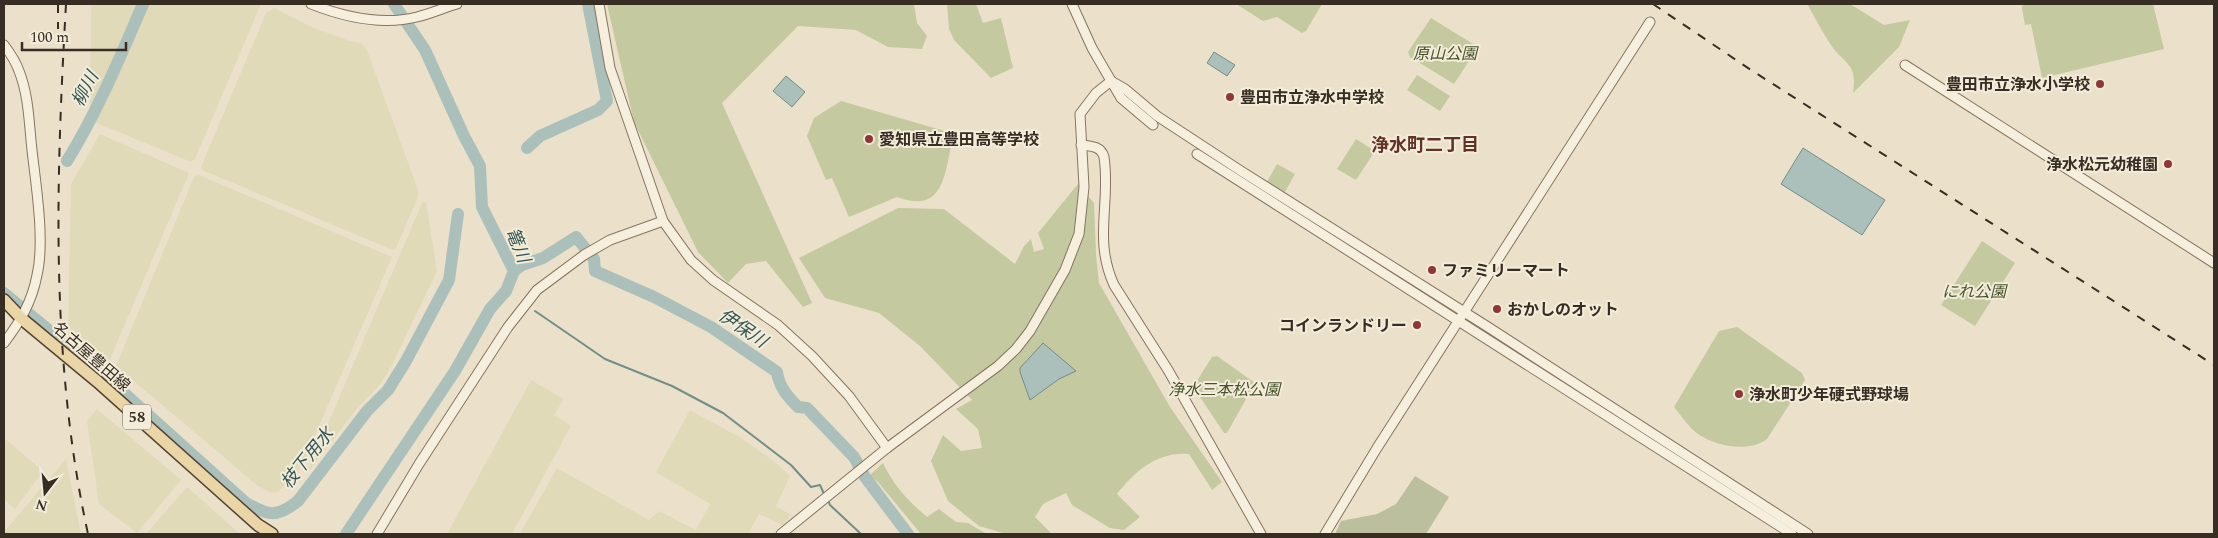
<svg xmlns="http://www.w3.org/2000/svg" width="2218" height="538" viewBox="0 0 2218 538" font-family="Spectral,'Noto Sans JP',serif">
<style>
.farmland{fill:#e0dab9}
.green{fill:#c4c99f}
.cemetery{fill:#bbbf9d}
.water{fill:#abc0ba;stroke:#728e87}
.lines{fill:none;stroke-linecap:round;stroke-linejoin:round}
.stream{stroke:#728e87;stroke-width:2}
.river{stroke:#abc0ba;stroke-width:12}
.tertiary-casing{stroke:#867460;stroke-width:11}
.primary-casing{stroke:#554334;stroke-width:14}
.tertiary{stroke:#f6efdd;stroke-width:9}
.primary{stroke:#ead5a7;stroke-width:11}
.rail{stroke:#382d22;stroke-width:2;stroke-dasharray:9 9;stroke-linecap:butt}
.poi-dot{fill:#903637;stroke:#f3ecda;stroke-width:2}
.labels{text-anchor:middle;stroke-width:4;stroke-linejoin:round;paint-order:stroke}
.shield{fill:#f3ecda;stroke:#706659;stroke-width:1}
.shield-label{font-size:15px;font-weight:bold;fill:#382d22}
.park-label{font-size:16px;font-style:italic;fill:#49532b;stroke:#f3ecda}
.poi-label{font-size:16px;font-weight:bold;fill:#382d22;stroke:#f3ecda;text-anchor:start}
.street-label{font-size:16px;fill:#382d22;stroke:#f3ecda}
.water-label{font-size:18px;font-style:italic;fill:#335754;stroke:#f3ecda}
.neighbourhood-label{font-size:18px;font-weight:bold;fill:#613226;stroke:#f3ecda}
</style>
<rect width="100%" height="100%" fill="#ebe1cb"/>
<g class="farmland">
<polygon points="91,4 261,4 195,159 191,162 92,121 90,118"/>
<polygon points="274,8 314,28 350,41 361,43 367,50 418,190 418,197 396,248 393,250 202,170 201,167 266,13"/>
<polygon points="100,134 189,173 108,364 68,335 71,184"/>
<polygon points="199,175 392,257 301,468 278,492 271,493 258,486 116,366 194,177"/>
<polygon points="426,202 437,271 389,371 378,387 359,406 307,473 422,203"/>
<polygon points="531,380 564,399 554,415 571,426 512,534 447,534"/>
<polygon points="97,409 181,480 137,533 99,504 87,421"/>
<polygon points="690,410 741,438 775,462 790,476 776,506 791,515 783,525 759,514 748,534 520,534 557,468 649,520 659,511 696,530 710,504 656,472"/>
<polygon points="4,438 43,471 15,509 4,499"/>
<polygon points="66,459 81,534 7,534 4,532"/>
<polygon points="187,487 240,534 146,534"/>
</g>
<g class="green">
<polygon points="607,4 914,4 917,23 927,36 922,49 888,47 856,30 798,26 722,103 812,303 803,307 766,261 746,264 728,283 698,252 634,122"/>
<polygon points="947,4 976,4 983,23 1001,18 1013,68 991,78 954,40 949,29"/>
<polygon points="1236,4 1322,4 1306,31 1302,33 1277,17 1263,21"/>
<path d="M1807,4H1850L1884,25L1910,20L1899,47L1853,93C1858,61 1843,65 1829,42C1821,30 1815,17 1807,4Z"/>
<polygon points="2023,4 2153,4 2164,49 2042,78 2031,24 2025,25 2022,8"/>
<polygon points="1431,18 1478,47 1454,84 1410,57 1408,52"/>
<polygon points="1417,75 1450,96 1440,111 1407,90"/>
<path d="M841,101L948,132L953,139C944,173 945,215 897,197L849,217L832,178L826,180L807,136L814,118Z"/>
<polygon points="1356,139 1375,151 1356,180 1337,169"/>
<polygon points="1277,164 1295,174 1285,192 1267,182"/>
<path d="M1078,184L1094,203L1096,255L1099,283L1170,407L1222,482L1212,490L1189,454C1158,451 1135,471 1117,494L1140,517L1124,530L1110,528L1072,505L1066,493L1043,504L1035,517L1052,534H1006L979,526L948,501L931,461L943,435L961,451L982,448L978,429L956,409L972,400L920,346L879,313L825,298L799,258L898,208L944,209L1015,264L1024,246L1031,239L1034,252L1044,249L1038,233Z"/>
<polygon points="1982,241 2015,263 1975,326 1941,305"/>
<path d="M1737,327L1802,373L1805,380L1767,439C1750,452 1719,447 1701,436C1690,429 1682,417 1674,407L1719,331Z"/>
<polygon points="1217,356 1255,383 1227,433 1224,433 1194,388 1195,384 1212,357"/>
<path d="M883,463C893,485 909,502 927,517L939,509L956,522L968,523L987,534H921L878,482L869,476Z"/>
</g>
<polygon class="cemetery" points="1415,476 1449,497 1426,534 1335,534 1341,521 1377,514 1396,504"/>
<g class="water">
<polygon points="1214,52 1235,65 1227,76 1207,63"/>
<polygon points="786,76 805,92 792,107 773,91"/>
<polygon points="1803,148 1885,200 1862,235 1781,184"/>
<polygon points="1043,343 1076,371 1059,379 1030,400 1020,372 1020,368"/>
</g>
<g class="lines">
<g class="stream">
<polyline points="506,291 509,295"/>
<polyline points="535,311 605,359 672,386 723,413 791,465 811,487 820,485 824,494"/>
<polyline points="828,500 830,505 861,534"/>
</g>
<g class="river">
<polyline points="527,148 540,136 598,110 607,101 588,4"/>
<path d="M67,161C98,111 120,57 143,4"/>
<path d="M514,271L522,265L543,258L576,237L594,259L595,271L654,297L711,327L777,372C779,387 788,397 798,407L807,408L854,457L865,477L908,534"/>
<path d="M4,293L114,384L246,503C269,516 277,518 298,501L367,411L388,390L406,361L449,280L458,214"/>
<polyline points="346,534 455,371 490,309 506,291 514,271 482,207 480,166 464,136 425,50 394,4"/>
</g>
<defs>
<g id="tertiary">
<path d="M311,4C344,17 381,26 417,17C430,14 443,8 457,4"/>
<polyline points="599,4 610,68 663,221 691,260 713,280 778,325 812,356 849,396 887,448"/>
<polyline points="1072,4 1092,48 1121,98 1153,125"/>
<path d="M4,45C10,53 16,62 19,71C29,96 29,124 32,150C36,186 45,241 37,275C32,302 20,322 4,343"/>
<polyline points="1905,65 2214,263"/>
<polyline points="1111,81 1125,89 1157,116 1241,171 1488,327 1808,534"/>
<path d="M1081,145C1091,146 1101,146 1104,157C1111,203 1093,239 1114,285L1168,370L1261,534"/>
<polyline points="1197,154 1792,534"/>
<polyline points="377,534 419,464 508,327 537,290 584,255 610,240 663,221"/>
<polyline points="781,534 887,448 998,366 1016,349 1030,331 1065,270 1079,234 1084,187 1080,114 1096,93 1111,81"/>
<polyline points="1325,534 1377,448 1650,22"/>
</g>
<polyline id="primary" points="4,300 22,319 98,382 258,525 272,534"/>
</defs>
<use href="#tertiary" class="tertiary-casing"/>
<use href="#primary" class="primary-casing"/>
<use href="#tertiary" class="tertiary"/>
<use href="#primary" class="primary"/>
<g class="rail">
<polyline points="58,4 58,29"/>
<path d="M66,4C56,180 50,360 88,534"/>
<polyline points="1653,4 1751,70 2214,365"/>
</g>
</g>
<g class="poi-dot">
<circle cx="2100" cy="84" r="5"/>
<circle cx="1230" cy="97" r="5"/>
<circle cx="869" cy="139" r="5"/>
<circle cx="2168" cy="164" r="5"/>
<circle cx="1432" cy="270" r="5"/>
<circle cx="1497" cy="309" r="5"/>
<circle cx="1417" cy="325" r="5"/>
<circle cx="1739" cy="394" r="5"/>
</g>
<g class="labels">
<rect class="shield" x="123" y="404.5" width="28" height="25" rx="4"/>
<g class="shield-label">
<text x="137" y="422">58</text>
</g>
<g class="park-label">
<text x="1445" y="59">原山公園</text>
<text x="1974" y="297">にれ公園</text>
<text x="1224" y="395">浄水三本松公園</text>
</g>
<g class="poi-label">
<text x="2090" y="90" text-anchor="end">豊田市立浄水小学校</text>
<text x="1240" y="103">豊田市立浄水中学校</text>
<text x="879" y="145">愛知県立豊田高等学校</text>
<text x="2158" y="170" text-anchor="end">浄水松元幼稚園</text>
<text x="1442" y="276">ファミリーマート</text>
<text x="1507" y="315">おかしのオット</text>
<text x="1407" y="331" text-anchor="end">コインランドリー</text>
<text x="1749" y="400">浄水町少年硬式野球場</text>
</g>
<g class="street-label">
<text transform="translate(92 356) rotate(41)" y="6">名古屋豊田線</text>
</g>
<g class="water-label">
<text transform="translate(85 89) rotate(-62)" y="6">柳川</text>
<text transform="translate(518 245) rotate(68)" y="6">篭川</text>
<text transform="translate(743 328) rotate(34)" y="6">伊保川</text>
<text transform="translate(307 458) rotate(-51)" y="6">枝下用水</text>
</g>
<g class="neighbourhood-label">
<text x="1425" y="151">浄水町二丁目</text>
</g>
</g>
<rect width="2218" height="538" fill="none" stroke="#382d22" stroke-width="10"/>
<g transform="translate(45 493) rotate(196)" stroke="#f3ecda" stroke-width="4" paint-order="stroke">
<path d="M0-4L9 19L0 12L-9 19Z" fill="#382d22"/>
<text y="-8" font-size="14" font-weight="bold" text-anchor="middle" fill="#382d22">N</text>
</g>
<path d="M22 42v8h104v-8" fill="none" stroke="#382d22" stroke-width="2.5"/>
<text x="30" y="42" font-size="15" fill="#382d22" stroke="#f3ecda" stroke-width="4" paint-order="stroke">100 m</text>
</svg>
